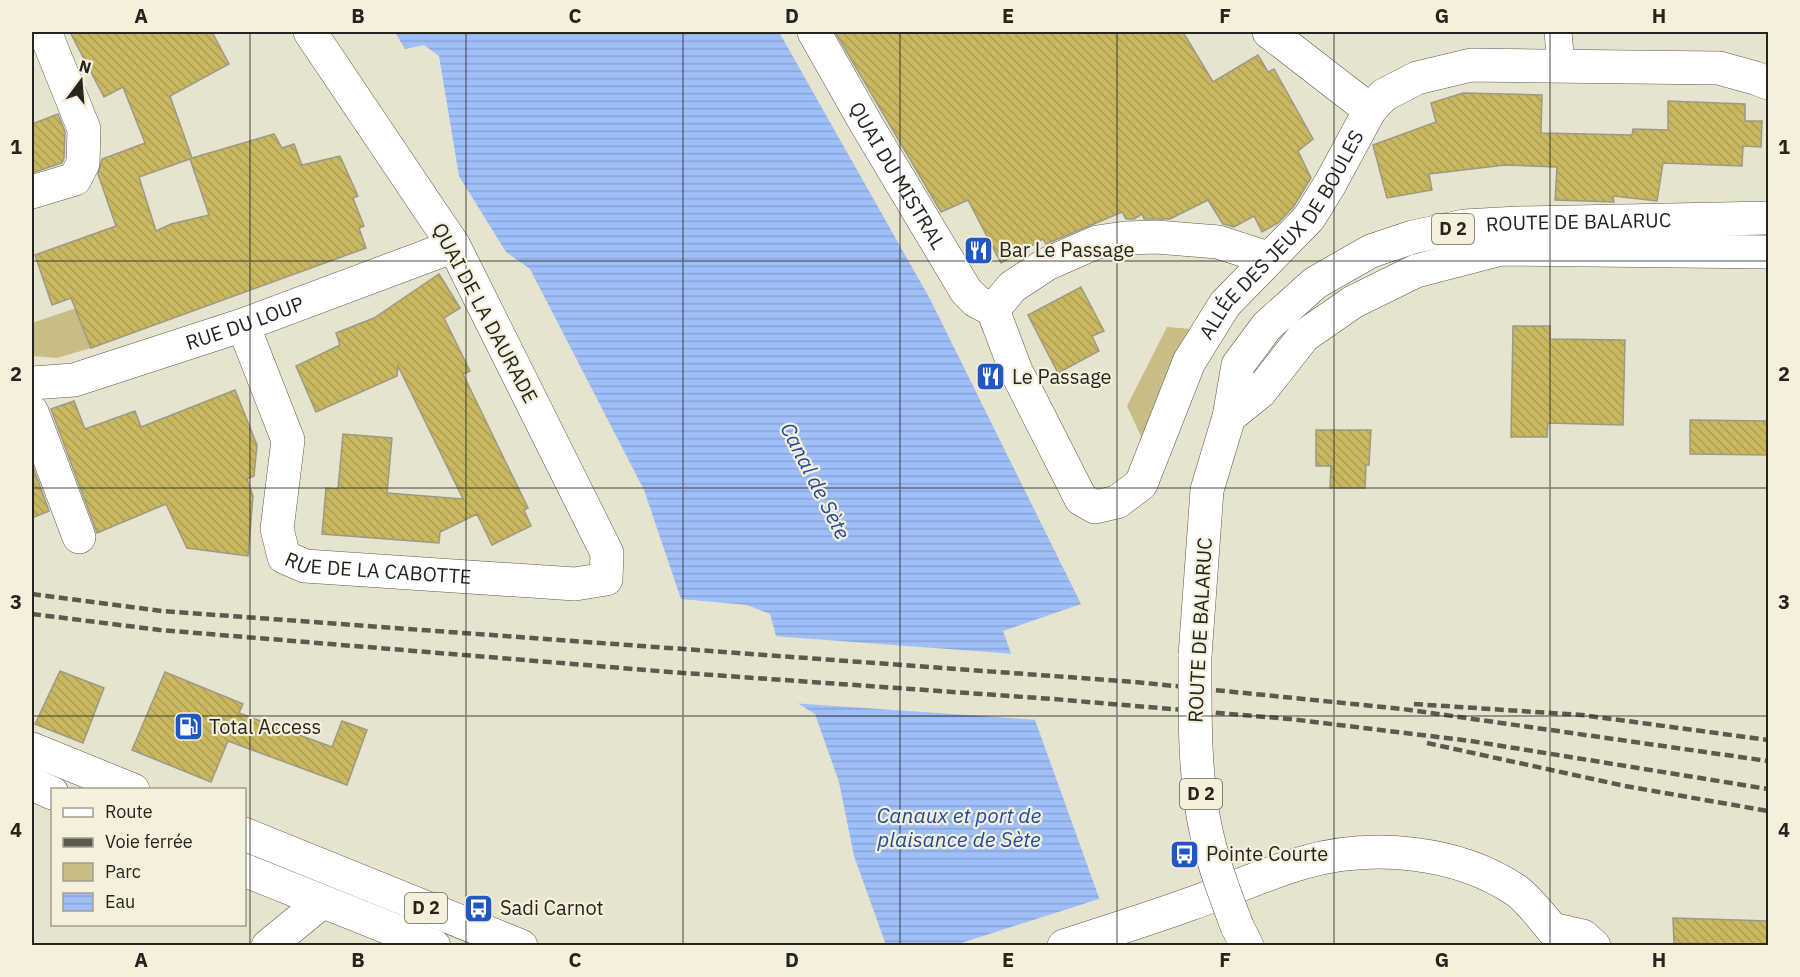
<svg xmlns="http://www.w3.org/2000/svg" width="1800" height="977" viewBox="0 0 1800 977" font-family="'IBM Plex Sans',sans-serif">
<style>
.green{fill:#c8bd86}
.water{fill:url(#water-rules)}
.pier{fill:#e6e3cf}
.building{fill:url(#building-back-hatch);stroke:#9c9986;stroke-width:1.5;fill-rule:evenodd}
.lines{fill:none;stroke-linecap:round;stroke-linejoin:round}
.pedestrian-casing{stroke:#5d5949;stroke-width:28}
.minor-casing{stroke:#5d5949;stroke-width:34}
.secondary-casing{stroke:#5d5949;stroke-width:34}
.primary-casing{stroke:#5d5949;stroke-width:34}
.pedestrian{stroke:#fff;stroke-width:27}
.minor{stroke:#fff;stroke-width:33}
.secondary{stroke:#fff;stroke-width:33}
.primary{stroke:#fff;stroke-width:33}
.rail{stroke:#5c5a4f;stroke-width:4.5;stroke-dasharray:9 4.5;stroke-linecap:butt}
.primary-bridge-casing{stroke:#5d5949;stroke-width:34;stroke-linecap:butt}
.primary-bridge{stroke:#fff;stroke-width:33}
.grid{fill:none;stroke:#26241d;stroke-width:1.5;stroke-opacity:0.55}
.labels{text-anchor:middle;stroke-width:4.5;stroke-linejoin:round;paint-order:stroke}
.shield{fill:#f4f0dc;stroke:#646156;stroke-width:1.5}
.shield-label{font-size:18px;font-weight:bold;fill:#26241d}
.street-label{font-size:20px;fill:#26241d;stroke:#f4f0dc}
.poi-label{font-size:20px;fill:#26241d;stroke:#f4f0dc;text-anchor:start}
.water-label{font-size:21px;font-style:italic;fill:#214b9c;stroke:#f4f0dc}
.neatline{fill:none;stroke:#26241d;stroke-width:2}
.grid-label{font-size:20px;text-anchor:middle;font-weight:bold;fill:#26241d}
</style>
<defs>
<pattern id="water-rules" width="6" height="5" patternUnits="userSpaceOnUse" patternTransform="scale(1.5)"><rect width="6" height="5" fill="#9fbff8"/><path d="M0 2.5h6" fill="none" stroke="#89a4d4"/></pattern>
<pattern id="building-back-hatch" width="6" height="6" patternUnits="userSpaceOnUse" patternTransform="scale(1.5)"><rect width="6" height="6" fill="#c9b860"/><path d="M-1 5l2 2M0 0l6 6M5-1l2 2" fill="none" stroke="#ac9e53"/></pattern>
</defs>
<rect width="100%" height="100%" fill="#e6e3cf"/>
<g class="green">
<polygon points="76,308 91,348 57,358 32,356 32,323"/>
<polygon points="1167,327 1192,329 1145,445 1127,406"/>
</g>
<polygon class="water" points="395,32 779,32 930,299 1081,604 1003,631 1116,945 886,945 854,856 839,782 815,714 794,701 770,614 747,605 681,599 644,490 530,269 506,252 459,176 439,56 424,45 405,49"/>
<g class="pier">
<polygon points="773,636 1015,654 1038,720 791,703"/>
<polygon points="1102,898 1119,946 955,945"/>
</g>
<g class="building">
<path d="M70,32H212L229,64L170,96L192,158L274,134L282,148L294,144L302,165L340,156L358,196L353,198L364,226L359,228L366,248L91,348L71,298L52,305L35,255L116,226L98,174L102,159L145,143L123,87L104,97ZM190,159L209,215L171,224L156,231L139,177Z"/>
<polygon points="835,32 1183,32 1213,82 1258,55 1268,72 1274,69 1313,139 1298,151 1311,178 1294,206 1278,223 1262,232 1254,216 1234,227 1223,224 1208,200 1170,219 1144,219 1142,214 1134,219 1126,219 1122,212 1046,244 1043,239 1001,263 968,200 941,212"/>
<polygon points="1463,93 1542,95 1541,133 1632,135 1633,129 1668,130 1668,101 1745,104 1745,121 1762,121 1761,147 1743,146 1742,166 1663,163 1657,201 1613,196 1614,202 1555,200 1557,167 1505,165 1429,174 1432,190 1387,198 1373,145 1436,122 1431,103"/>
<polygon points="58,114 65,132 64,158 62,163 32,173 32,124"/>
<polygon points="439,274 460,308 444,318 470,371 463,374 528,508 524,510 531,526 492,545 477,514 440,532 439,543 322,534 326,488 338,489 343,434 392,438 387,493 463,499 398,366 397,376 316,412 296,366 340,345 336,333 374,318"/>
<polygon points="1081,287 1104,331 1092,336 1099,351 1058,373 1028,315"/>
<polygon points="1513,326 1550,326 1550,339 1625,340 1623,425 1548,423 1547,437 1511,437"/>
<polygon points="235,390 257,445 254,476 247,479 253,496 248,556 187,548 166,504 97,533 51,409 74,401 85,429 135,411 141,427"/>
<polygon points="1690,420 1768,421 1768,455 1690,454"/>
<polygon points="1316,430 1371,430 1369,465 1366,465 1365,488 1330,488 1331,466 1316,466"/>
<polygon points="32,464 49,511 32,518"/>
<polygon points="60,671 104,688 83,743 35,724"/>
<polygon points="165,672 243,704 239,713 332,747 342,721 367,730 347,785 228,741 211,782 132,750"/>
<polygon points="1673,918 1768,921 1768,945 1674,943"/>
</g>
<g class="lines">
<defs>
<polyline id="pedestrian" points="1558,32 1561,65"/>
<g id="minor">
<path id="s1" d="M814,32L865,122L966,291L976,301L993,310"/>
<polyline points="1269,32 1370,110"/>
<polyline points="32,192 75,179 83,163 84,129 45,32"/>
<path id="s2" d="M993,310L1016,371L1081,499L1095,507L1117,502L1141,484L1189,362L1225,304L1309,218L1330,184L1370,110L1384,95L1417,78L1471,65L1719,68L1755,78L1768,83"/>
<polyline points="993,310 1012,287 1047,264 1097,242 1125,238 1156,237 1218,242 1268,258"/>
<path id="s3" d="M243,325L288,440L277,529L284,557L305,566L575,584L606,579L607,553L454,246L310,32"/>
<path id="s4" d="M32,383L74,380L243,325L454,246"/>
<polyline points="32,412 79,537"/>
<polyline points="268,946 322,902"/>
</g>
<polyline id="secondary" points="1552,929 1583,936 1594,946"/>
<g id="primary">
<polyline points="1229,417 1260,392 1304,336 1353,302 1416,271 1501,249 1768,252"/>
<path id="s5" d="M1195,656L1207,490L1229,417L1238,365L1267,326L1315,283L1371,251L1413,237L1464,226L1518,223L1768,218"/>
<polyline points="32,749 133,790"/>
<polyline points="32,784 52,793"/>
<polyline points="244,834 521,946"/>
<polyline points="244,870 434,946"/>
<polyline points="1237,926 1247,946"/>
<path d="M1064,946C1106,932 1149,919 1190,904C1227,891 1264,874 1302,863C1370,843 1457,850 1517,891C1531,901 1553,931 1566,946"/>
</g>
</defs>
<use href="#pedestrian" class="pedestrian-casing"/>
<use href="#minor" class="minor-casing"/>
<use href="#secondary" class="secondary-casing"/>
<use href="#primary" class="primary-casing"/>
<use href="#pedestrian" class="pedestrian"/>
<use href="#minor" class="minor"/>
<use href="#secondary" class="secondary"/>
<use href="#primary" class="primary"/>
<g class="rail">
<polyline points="32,594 162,611 1135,682 1403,709 1768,761"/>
<polyline points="32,614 160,630 670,672 1053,699 1290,719 1471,741 1768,789"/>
<polyline points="1414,704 1582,715 1768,740"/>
<polyline points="1427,743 1625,786 1768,811"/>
</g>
<defs>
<path id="primary-bridge" d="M1195,656C1195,710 1194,769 1204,821C1211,858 1224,892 1237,926"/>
</defs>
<use href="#primary-bridge" class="primary-bridge-casing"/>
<use href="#primary-bridge" class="primary-bridge"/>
</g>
<path class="grid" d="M250,32V946M466,32V946M683,32V946M900,32V946M1117,32V946M1334,32V946M1550,32V946M32,261H1768M32,488H1768M32,716H1768"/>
<defs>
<symbol id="restaurant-square" viewBox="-11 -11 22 22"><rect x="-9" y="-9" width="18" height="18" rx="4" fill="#1f57c4" stroke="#f4f0dc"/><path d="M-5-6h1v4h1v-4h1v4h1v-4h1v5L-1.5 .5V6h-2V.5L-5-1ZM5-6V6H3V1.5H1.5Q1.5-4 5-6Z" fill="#fff"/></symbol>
<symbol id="fuel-square" viewBox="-11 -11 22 22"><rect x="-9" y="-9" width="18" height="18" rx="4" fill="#1f57c4" stroke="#f4f0dc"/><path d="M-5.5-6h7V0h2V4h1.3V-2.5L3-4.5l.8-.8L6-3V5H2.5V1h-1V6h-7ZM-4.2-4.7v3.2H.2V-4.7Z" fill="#fff"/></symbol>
<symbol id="bus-square" viewBox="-11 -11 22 22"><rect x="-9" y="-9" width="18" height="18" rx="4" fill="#1f57c4" stroke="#f4f0dc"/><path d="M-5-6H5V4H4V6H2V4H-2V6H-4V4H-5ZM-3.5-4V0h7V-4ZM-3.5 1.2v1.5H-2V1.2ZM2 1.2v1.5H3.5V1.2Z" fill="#fff"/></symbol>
</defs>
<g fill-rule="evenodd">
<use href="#restaurant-square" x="962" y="234" width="33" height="33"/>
<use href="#restaurant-square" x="974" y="360" width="33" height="33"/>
<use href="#fuel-square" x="172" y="710" width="33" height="33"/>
<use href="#bus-square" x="1168" y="838" width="33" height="33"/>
<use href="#bus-square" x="462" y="892" width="33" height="33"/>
</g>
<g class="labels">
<g class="shield">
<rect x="1432" y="214" width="42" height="30" rx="4.5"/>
<rect x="1180" y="779" width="42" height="30" rx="4.5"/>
<rect x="405" y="893" width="42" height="30" rx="4.5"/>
</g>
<g class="shield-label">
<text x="1453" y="235">D 2</text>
<text x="1201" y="800">D 2</text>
<text x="426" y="914">D 2</text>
</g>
<g class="street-label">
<text dy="7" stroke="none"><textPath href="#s1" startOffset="166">QUAI DU MISTRAL</textPath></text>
<text dy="7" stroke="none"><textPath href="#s5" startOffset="684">ROUTE DE BALARUC</textPath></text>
<text dy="7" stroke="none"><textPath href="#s2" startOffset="567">ALLÉE DES JEUX DE BOULES</textPath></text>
<text transform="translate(485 313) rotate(62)" y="7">QUAI DE LA DAURADE</text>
<text dy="7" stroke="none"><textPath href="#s4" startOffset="222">RUE DU LOUP</textPath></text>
<text dy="7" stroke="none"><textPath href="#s3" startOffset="338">RUE DE LA CABOTTE</textPath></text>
<text transform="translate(1200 630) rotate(-87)" y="7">ROUTE DE BALARUC</text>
</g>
<g class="poi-label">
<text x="999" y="257">Bar Le Passage</text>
<text x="1012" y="384">Le Passage</text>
<text x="209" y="734">Total Access</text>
<text x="1206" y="861">Pointe Courte</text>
<text x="500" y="915">Sadi Carnot</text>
</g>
<g class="water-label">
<text transform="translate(815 481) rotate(63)" y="7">Canal de Sète</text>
<text x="959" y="823">Canaux et port de<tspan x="959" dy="24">plaisance de Sète</tspan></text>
</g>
</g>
<rect width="1800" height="977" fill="none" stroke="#f4f0dc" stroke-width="66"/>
<rect x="51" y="788" width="195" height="138" fill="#f4f0dc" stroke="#a29e90" stroke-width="1.5"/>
<rect x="63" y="808" width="30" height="9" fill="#ffffff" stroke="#a29e90" stroke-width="1.5"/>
<text x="105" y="818" font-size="18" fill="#26241d">Route</text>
<rect x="63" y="838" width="30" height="9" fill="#5c5a4f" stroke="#a29e90" stroke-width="1.5"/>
<text x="105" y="848" font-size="18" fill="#26241d">Voie ferrée</text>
<rect x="63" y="863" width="30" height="18" fill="#c8bd86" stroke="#a29e90" stroke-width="1.5"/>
<text x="105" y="878" font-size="18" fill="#26241d">Parc</text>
<rect x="63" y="893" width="30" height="18" fill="url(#water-rules)" stroke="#a29e90" stroke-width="1.5"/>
<text x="105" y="908" font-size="18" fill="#26241d">Eau</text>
<g transform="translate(81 81) rotate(16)" stroke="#f4f0dc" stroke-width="4.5" paint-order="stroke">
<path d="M0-4.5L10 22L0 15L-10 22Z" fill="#26241d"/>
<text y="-9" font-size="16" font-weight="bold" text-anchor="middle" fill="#26241d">N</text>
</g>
<rect x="33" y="33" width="1734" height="911" class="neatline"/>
<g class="grid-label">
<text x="141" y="23">A</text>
<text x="358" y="23">B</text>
<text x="575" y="23">C</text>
<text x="792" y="23">D</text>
<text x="1008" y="23">E</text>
<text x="1225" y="23">F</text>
<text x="1442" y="23">G</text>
<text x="1659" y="23">H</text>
<text x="16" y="154">1</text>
<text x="1784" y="154">1</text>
<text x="16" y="381">2</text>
<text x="1784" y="381">2</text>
<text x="16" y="609">3</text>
<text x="1784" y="609">3</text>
<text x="16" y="837">4</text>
<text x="1784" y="837">4</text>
<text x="141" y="967">A</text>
<text x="358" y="967">B</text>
<text x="575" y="967">C</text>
<text x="792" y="967">D</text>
<text x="1008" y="967">E</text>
<text x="1225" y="967">F</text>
<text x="1442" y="967">G</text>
<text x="1659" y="967">H</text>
</g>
</svg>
